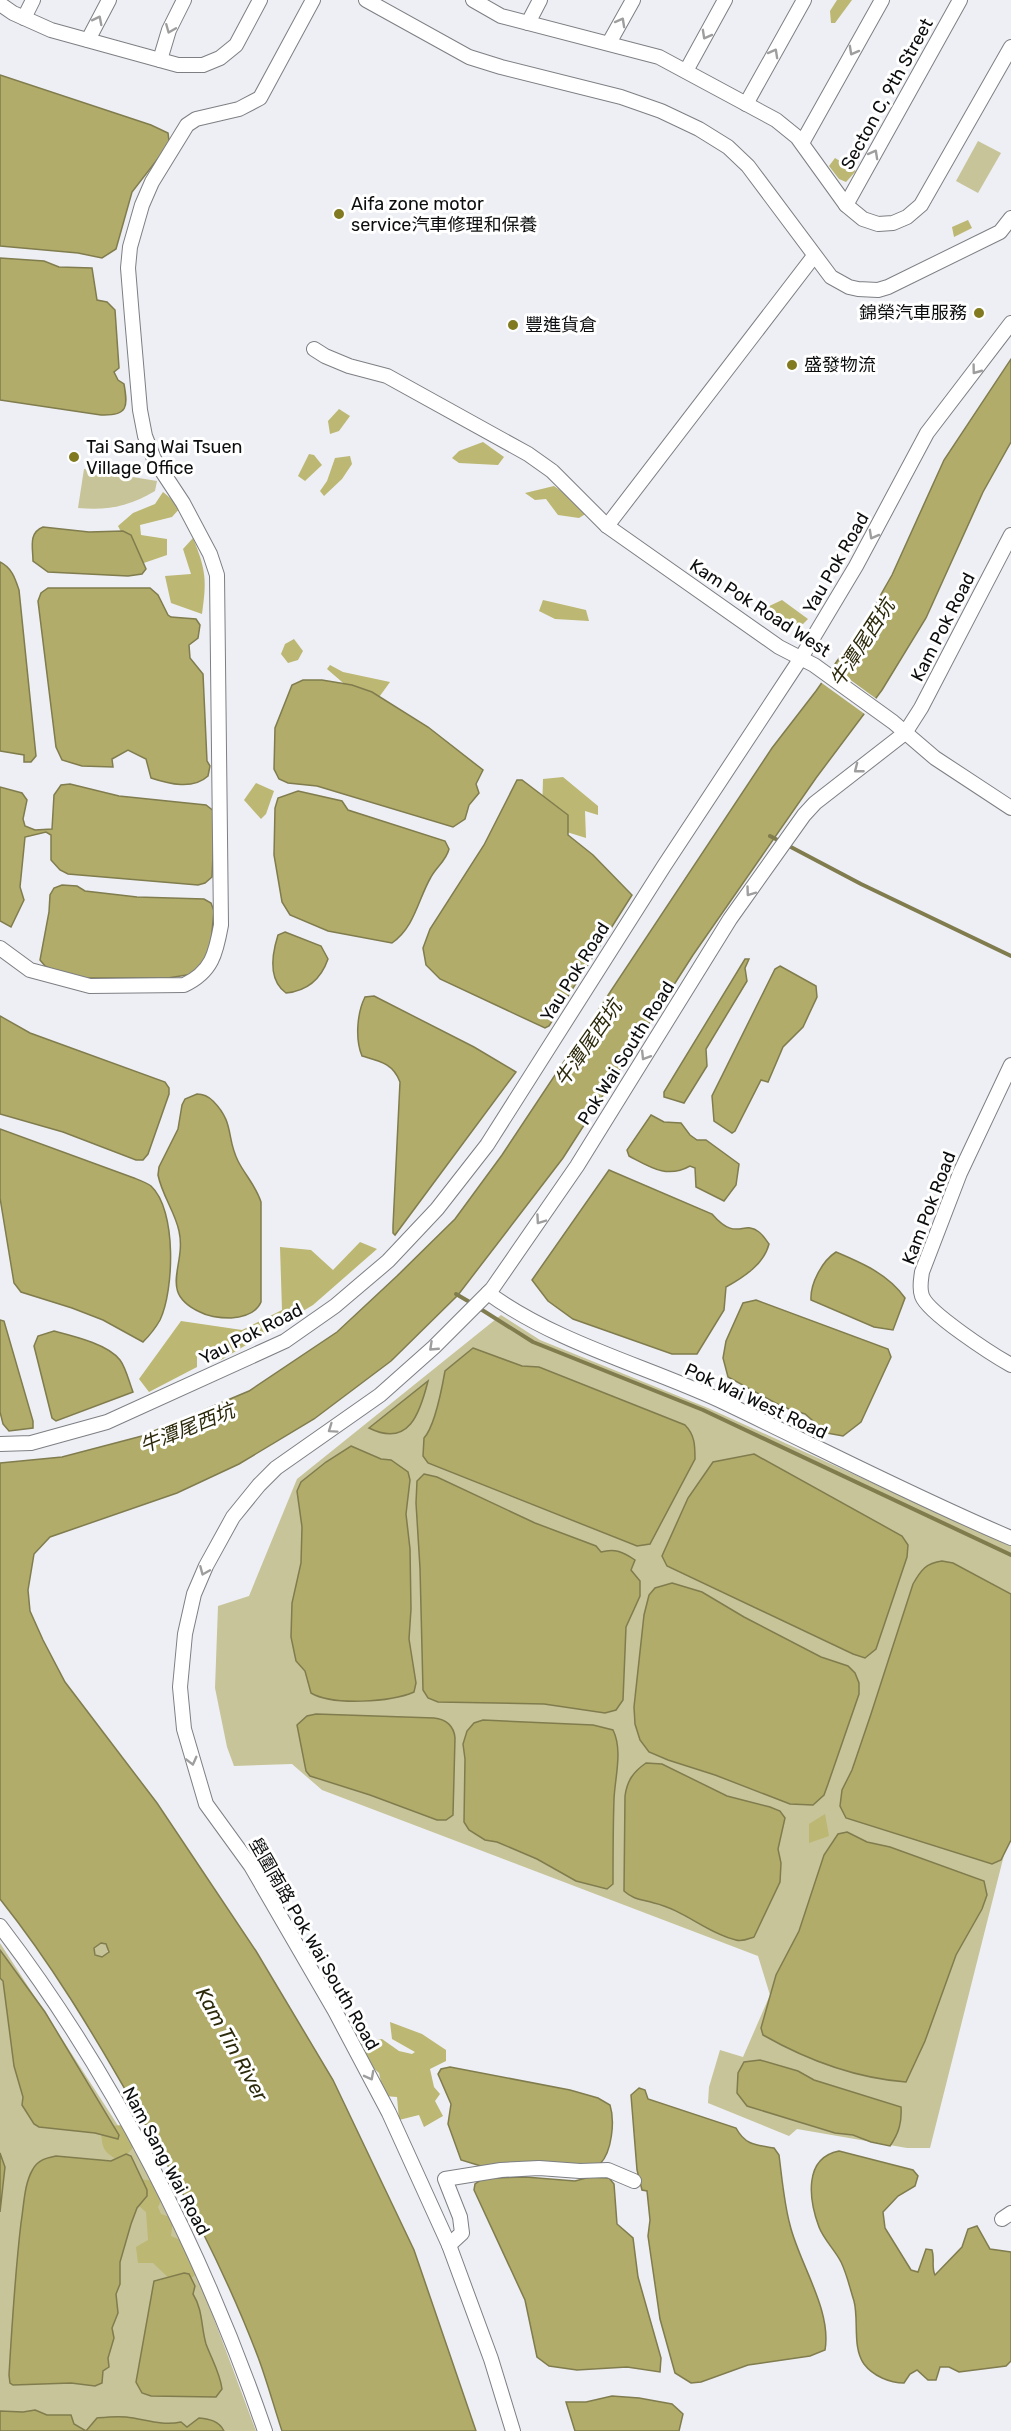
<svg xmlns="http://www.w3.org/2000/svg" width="1011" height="2431" viewBox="0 0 1011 2431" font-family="Rubik,'Noto Sans TC',sans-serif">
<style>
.green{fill:#c7c499}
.forest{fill:#bcb773}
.water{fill:#b1ac69;stroke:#807c4e;stroke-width:1.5;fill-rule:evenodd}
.pier{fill:#edeff4}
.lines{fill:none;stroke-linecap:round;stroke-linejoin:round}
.stream{stroke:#807c4e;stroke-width:4}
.minor-casing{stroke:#7d7f83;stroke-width:16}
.minor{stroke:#fff;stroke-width:14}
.oneway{stroke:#9e9e9f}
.poi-dot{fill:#817a20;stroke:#fff;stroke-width:2}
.labels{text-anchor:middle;stroke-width:6;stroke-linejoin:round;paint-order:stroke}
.street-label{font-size:18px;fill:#0c0d0e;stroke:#fff}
.poi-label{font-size:18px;fill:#0c0d0e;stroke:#fff;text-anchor:start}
.water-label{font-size:20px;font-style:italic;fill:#2d2a0b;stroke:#fff}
</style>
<rect width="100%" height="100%" fill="#edeff4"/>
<g class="green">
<polygon points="978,141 1001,153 978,193 956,181"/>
<path d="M84,469L157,481L155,491C130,506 107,511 78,508Z"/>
<polygon points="501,1315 540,1340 708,1408 1011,1546 1011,1837 1004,1855 930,2148 907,2148 797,2129 789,2136 708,2103 709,2087 720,2050 743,2057 770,1995 758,1956 322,1790 292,1764 234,1766 227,1747 215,1688 218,1606 249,1596 297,1479"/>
<circle cx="101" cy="1950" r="7"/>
<polygon points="0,1943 139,2158 198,2276 256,2431 0,2431"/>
</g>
<g class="forest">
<polygon points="837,0 852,0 835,23 831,23 830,11"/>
<polygon points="835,158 856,171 846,182 839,179 829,166"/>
<polygon points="968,220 972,228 954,237 952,227"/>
<polygon points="339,409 350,416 339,431 330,434 328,421"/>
<polygon points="483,442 504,457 498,465 459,463 452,458 459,451"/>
<polygon points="309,454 314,455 322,465 305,481 298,476"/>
<polygon points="350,456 352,464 342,479 324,496 320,491 327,481 335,458"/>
<polygon points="554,486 583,506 587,513 579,518 558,515 546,499 535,500 525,493"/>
<polygon points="163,492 181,507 172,517 140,525 141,535 167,539 167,555 138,565 118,526 133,513 155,504"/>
<path d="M193,538C206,570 207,580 202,614L171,603L165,576L191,574L183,549Z"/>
<polygon points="543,600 586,610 589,621 555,619 539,611"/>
<polygon points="782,600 808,619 800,627 775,613 762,620 761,610"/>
<polygon points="294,639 303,651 298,660 288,663 281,654 285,644"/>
<polygon points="330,665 343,672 390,682 377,700 356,694 327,669"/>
<polygon points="563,777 598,806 598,815 585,811 586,838 554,828 542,813 543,779"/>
<polygon points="256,783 274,791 266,814 261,819 244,800"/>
<polygon points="360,1242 377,1249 313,1305 221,1360 217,1352 197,1356 197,1367 149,1392 139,1379 181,1321 242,1330 282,1310 280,1247 311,1250 333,1270"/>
<polygon points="825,1814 829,1836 809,1843 809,1824"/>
<polygon points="390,2022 422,2034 446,2050 446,2061 430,2069 434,2087 440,2094 435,2101 443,2116 424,2127 419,2115 399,2120 397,2097 384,2096 379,2073 364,2060 362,2043 382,2039 399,2051 412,2054 415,2052 392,2039"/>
<path d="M122,2125L135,2145L121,2162C102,2151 102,2149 101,2127Z"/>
<polygon points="139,2179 154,2181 162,2199 158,2207 161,2214 173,2218 171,2236 185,2242 199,2272 185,2283 174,2283 153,2263 138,2263 136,2247 148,2240 146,2212 132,2200"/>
</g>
<g class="water">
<polygon points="0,75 151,125 168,133 169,141 167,147 132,192 116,249 102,258 78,253 0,246"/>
<path d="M0,258L44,261L59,267L92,268L97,300L107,302L115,310L119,368L114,372L118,380L124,384C128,407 128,416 101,415L0,400Z"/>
<path d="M1011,359V442L983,492L926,618L882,690L816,778L693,955L563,1158L458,1295L391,1361L314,1419L239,1464L177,1493L50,1537L34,1554L28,1590L30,1611L43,1640L65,1682L157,1803L256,1951L333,2080L414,2250L476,2431H282C274,2407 267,2381 258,2357C225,2270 180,2186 134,2105C93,2033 51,1963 0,1899V1463L62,1457L142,1436L249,1391L337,1332L397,1276L455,1219L502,1155L772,748L816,691L868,617L892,575L944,460ZM101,1943L106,1944L109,1952L102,1957L95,1955L94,1948Z"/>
<path d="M43,527L89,532L123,531L131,535L146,569L142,574L128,576L48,572L33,561C33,548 28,533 43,527Z"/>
<path d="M0,562C12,568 15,578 19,590L36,756L31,762H24V755L0,751Z"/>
<path d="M48,588H150L158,595L168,615L171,617L196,619L200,625L198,638L189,645L190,658L203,674L207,761L210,766L208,776C193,790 169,784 151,778L146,759L128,750L112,759L113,767L82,766L62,760L56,747L38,601L41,593Z"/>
<polygon points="303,680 322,680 352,685 372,692 428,727 483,770 476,784 479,793 469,805 465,819 453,827 317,786 288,783 279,779 274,769 275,728 292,685"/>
<polygon points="517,780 522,780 568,815 568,835 593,855 632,895 549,1026 545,1028 440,979 426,965 423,948 430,929 484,845"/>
<polygon points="70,784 119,796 206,805 215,812 212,877 205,883 198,885 68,874 60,870 51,860 51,835 46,832 25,837 20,887 24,900 11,927 0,921 0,787 22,793 27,800 23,819 25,826 35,830 52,829 54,795 61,785"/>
<path d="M298,791L342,801L348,810L445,841L449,849C446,861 437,866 431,877C418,899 415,927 392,943L328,931L290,915L282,902L274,855L275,808L278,798Z"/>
<polygon points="62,885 77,886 85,891 137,897 204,899 211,903 214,911 210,953 193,974 168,978 70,978 45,966 40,960 49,912 50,895 54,888"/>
<path d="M285,932L321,946L328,959C321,979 307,991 286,993C268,980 272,954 278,935Z"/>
<polygon points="745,959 749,959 745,968 747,981 706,1049 707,1066 684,1103 664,1097 664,1092"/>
<polygon points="780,966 816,986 817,997 803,1027 783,1047 768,1082 761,1080 735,1131 732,1133 714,1121 712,1096 775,969"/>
<path d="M374,996L474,1047L516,1072L395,1235L393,1233V1226L400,1082C393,1063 379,1061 362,1056C355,1039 357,1013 365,997Z"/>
<polygon points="0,1016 30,1033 165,1082 169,1088 169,1094 148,1154 143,1160 136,1160 63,1132 0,1114"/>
<path d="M197,1094C204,1094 208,1096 213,1101C235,1123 226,1138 238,1161C245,1175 256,1186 261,1202V1302C256,1314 243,1317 231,1318C220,1318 209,1317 200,1312C157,1292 187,1266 179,1231C175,1212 162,1195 158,1175L159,1167L178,1129L182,1105L185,1099Z"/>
<path d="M651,1115L664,1122L681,1123L690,1135L697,1140H706L739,1164L736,1185L724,1201L696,1187L695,1168L690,1166C667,1179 650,1167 629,1156L627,1150Z"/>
<path d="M0,1129L134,1178C139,1180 147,1183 151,1186C177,1210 174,1291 160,1320C155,1329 150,1335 143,1342L103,1320L72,1308L21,1292L14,1283L0,1198Z"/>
<path d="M609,1170L712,1214C737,1243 743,1219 759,1232C763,1235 766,1240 769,1244C764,1264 744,1277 726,1287L724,1310L697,1354H672L573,1319L548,1301L532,1280Z"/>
<path d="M836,1252C862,1263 888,1274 905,1298L893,1330L874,1327L811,1300C810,1284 822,1261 836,1252Z"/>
<polygon points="756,1300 888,1349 891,1357 861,1422 843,1436 827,1433 805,1414 783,1407 728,1377 723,1358 726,1341 743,1303"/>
<polygon points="0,1320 4,1321 33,1421 33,1428 9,1431 3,1424 0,1412"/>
<path d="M54,1331C73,1336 108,1344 120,1360C126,1368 129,1382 133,1392L56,1421L52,1418L34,1346L38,1336Z"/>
<path d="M473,1348L522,1366L539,1367L685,1425C695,1435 695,1446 695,1459L650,1544L637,1546L428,1463L423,1456L424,1438C435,1426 442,1388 445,1371Z"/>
<path d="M428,1381C420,1413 409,1448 369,1428Z"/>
<path d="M351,1446L381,1459L391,1460L408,1472L410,1480L406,1514L410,1549L411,1609L409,1639L416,1683L414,1692C391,1702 333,1706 311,1693L305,1671L296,1661L291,1637L292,1603L301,1563L302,1527L297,1491L301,1482L326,1462Z"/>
<polygon points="754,1454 902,1536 908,1545 907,1557 876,1649 865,1658 853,1654 667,1566 662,1556 688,1498 713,1462"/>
<path d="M424,1474L437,1477L535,1523L596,1546L601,1552C615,1548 623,1552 635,1560L631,1570L640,1581V1596L626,1627L623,1700L616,1710L605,1713L544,1704L438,1702L428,1698L423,1690L420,1568L416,1503L417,1481Z"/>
<path d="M942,1561L953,1563L1011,1594V1840L1001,1860L992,1864L846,1818L840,1806L842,1790L852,1770L871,1714L913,1584C921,1570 926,1563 942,1561Z"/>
<polygon points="672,1583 702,1592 744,1617 821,1657 848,1666 855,1673 859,1683 859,1694 828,1784 824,1795 813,1805 790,1804 715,1775 668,1760 649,1752 640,1740 635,1724 634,1707 644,1615 649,1595 655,1588"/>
<path d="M316,1714L434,1718C446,1719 454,1726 455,1738L453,1815L446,1820H437L370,1795L310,1776L306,1771L297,1725L307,1716Z"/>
<path d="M483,1720L593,1725L613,1730C623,1750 615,1777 614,1799C613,1828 613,1856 613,1884L607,1889L576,1881L537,1859L497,1842L485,1840L469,1830L464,1822L465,1759L463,1744L467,1731L474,1723Z"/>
<path d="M646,1763L662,1764L727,1796L770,1807L780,1811L785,1818L778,1849L781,1863L780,1882L754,1937C748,1939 742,1942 736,1940C707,1933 684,1910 654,1903C641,1899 634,1900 624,1891L625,1796C627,1781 633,1772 646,1763Z"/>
<path d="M847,1832L867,1842L890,1847L984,1881L987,1895L982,1909L956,1955L925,2041L906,2082C855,2078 807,2060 763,2035L761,2028L776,1975L799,1931L824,1855L838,1834Z"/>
<polygon points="0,1950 45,2012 119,2135 118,2139 95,2133 39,2127 34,2124 22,2105 23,2097 14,2066 3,1981 0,1978"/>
<path d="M760,2060L798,2071L814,2080L901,2107C902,2122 899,2133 890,2146L871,2142L853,2135L835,2133L747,2106L737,2093L738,2073L744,2062Z"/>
<path d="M450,2067L570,2090L598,2098L610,2105C615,2121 612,2152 600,2164L484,2167L461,2160L448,2124L451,2104L438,2074L441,2069Z"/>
<path d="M639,2088L645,2090L648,2099L736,2128C745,2145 756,2145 774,2148L779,2155C782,2178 784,2203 790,2225C799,2263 832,2310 825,2350L810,2356L748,2365L701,2382L691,2383L675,2373L660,2319L648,2236L650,2220L647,2191L642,2190L637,2170L631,2095Z"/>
<path d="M839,2151L913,2170L918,2176L915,2186L898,2196L883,2212L885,2228L911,2270L918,2272L926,2249L932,2250C935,2259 931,2267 935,2275L962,2247L968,2229L977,2226L990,2249L1011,2252V2361L1006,2366L959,2372L949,2367H940L936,2380H928L917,2370L910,2374L904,2383C890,2383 873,2376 864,2364C852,2347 859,2320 854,2301C850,2289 847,2274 841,2262C835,2250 824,2240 819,2227C809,2200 803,2158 839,2151Z"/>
<polygon points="0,2153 5,2167 0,2212"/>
<path d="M126,2154L131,2156L147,2190V2196L137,2208L131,2224L120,2262V2284L116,2294L118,2313L112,2328L114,2338L108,2358L109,2367L103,2371L102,2383L95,2386L71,2383L13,2385L10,2383L9,2375C12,2324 15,2273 21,2223C24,2205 24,2184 33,2169C38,2160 46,2158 56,2156L111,2161Z"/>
<polygon points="525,2177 575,2181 590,2177 609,2178 614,2184 617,2224 633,2238 638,2277 661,2358 660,2372 627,2367 577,2370 549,2366 537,2357 525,2300 474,2190 475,2184 481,2180 494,2178"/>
<path d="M184,2273L189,2274L195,2286L193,2294C203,2310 201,2327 206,2344C212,2360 220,2373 222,2389L216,2397L151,2396L142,2393L136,2382L154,2281Z"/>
<polygon points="612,2396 639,2398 672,2404 683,2414 679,2431 575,2431 566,2402 586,2402"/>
<path d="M35,2410L47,2415H71L74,2424L86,2431L97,2418C107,2417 116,2416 126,2417C145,2419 161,2426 181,2422L187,2427L199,2418C210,2419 219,2421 224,2431H0V2411L23,2412Z"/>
</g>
<polygon class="pier" points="830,665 878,700 866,715 819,681"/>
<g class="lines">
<g class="stream">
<polyline points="770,836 861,884 1011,956"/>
<polyline points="456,1294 473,1304"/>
<polyline points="479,1308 533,1342 703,1410 1011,1555"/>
</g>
<defs>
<g id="minor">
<polyline points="366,0 469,57 501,67 621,97 661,111 699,129 728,147 748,166 831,277 849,287 858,289 878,290 888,287 1000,232 1011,218"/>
<polyline points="473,0 501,16 659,57 776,120 797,137 846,205 863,219 878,224 893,223 907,217 921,205 1011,47"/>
<polyline points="0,4 13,13 51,30 178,65 203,65 220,58 236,45 260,0"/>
<polyline points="24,18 33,0"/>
<polyline points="528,23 540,0"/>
<polyline points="88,40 109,0"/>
<polyline points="609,43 633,0"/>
<polyline points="160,60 169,30 184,0"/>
<polyline points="686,71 725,0"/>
<polyline points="746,104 804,0"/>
<polyline points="802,143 882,0"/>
<polyline points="846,205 960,0"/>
<polyline points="314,349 325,356 349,366 387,376 528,454 552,471 607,526 779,647 814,665 893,722 935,758 1011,808"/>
<polyline points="607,526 814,256"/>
<path d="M0,948L30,970L90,986L184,985C212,972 216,953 221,925L217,575L210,554L183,503L154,459L145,436L140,410L132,317L128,268L130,247L142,205L152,182L187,125L196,119L239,109L260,98L313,0"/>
<path d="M1011,1065L960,1173L922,1272C921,1280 919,1288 922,1296C928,1313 993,1355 1011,1365"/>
<path d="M488,1293C557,1343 643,1365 719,1400C816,1446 912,1496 1011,1538"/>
<polyline points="0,1444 31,1443 107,1422 285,1341 335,1306 388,1261 437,1209 487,1145 664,866 801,658 856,566 927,433 1011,323"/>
<path d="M0,1926C114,2075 204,2254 265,2431"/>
<polyline points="1002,2219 1011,2213"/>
<polyline points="449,2245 462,2233 460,2217 445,2179 501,2170 539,2168 580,2171 608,2170 634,2181"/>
<polyline points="513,2431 491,2359 449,2245 389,2113 335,2011 251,1866 206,1804 184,1729 180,1687 185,1634 194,1594 206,1566 233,1517 259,1485 276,1468 380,1395 434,1347 492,1289 577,1166 730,919 804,815 815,803 905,733 921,708 1011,535"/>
</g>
</defs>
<use href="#minor" class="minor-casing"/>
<use href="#minor" class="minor"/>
</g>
<defs><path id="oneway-chevron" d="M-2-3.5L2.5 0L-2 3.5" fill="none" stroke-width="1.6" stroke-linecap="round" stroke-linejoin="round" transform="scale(1.5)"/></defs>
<g class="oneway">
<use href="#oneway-chevron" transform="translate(98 20) rotate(-63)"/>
<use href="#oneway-chevron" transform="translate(621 22) rotate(-61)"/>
<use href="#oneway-chevron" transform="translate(170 29) rotate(112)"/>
<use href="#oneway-chevron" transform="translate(706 35) rotate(119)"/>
<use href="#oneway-chevron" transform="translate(853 51) rotate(119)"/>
<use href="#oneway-chevron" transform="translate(774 53) rotate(-61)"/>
<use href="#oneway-chevron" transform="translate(874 154) rotate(-61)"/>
<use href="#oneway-chevron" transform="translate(976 370) rotate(127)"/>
<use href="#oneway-chevron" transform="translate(873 535) rotate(119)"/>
<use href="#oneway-chevron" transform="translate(858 769) rotate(142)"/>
<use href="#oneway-chevron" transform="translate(750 892) rotate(126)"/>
<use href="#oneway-chevron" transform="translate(645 1056) rotate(122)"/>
<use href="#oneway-chevron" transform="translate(540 1220) rotate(125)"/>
<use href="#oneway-chevron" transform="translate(433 1347) rotate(137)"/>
<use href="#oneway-chevron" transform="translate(332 1429) rotate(145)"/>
<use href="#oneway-chevron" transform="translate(204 1571) rotate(113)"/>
<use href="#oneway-chevron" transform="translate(192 1761) rotate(76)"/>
<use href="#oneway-chevron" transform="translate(370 2076) rotate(62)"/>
</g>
<g class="poi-dot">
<circle cx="339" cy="214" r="6"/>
<circle cx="979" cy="313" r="6"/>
<circle cx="513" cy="325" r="6"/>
<circle cx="792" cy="365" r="6"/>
<circle cx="74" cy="457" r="6"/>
</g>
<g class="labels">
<g class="street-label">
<text transform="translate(887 94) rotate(-61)" y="6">Secton C, 9th Street</text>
<text transform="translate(836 563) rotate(-60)" y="6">Yau Pok Road</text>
<text transform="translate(760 608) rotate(33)" y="6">Kam Pok Road West</text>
<text transform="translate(943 627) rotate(-63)" y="6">Kam Pok Road</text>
<text transform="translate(575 972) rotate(-58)" y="6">Yau Pok Road</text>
<text transform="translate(626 1053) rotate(-58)" y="6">Pok Wai South Road</text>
<text transform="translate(929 1208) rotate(-69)" y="6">Kam Pok Road</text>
<text transform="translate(251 1334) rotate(-27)" y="6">Yau Pok Road</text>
<text transform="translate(756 1401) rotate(25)" y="6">Pok Wai West Road</text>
<text transform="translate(314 1944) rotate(60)" y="6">壆圍南路 Pok Wai South Road</text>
<text transform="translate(166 2161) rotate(62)" y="6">Nam Sang Wai Road</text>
</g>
<g class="poi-label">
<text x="351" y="210">Aifa zone motor<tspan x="351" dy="21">service汽車修理和保養</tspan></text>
<text x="967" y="319" text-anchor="end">錦榮汽車服務</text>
<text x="525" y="331">豐進貨倉</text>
<text x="804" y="371">盛發物流</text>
<text x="86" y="453">Tai Sang Wai Tsuen<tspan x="86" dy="21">Village Office</tspan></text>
</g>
<g class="water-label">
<text transform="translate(862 643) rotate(-57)" y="7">牛潭尾西坑</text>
<text transform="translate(588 1043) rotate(-55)" y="7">牛潭尾西坑</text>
<text transform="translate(187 1428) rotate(-22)" y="7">牛潭尾西坑</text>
<text transform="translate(232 2044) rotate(61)" y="7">Kam Tin River</text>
</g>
</g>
</svg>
